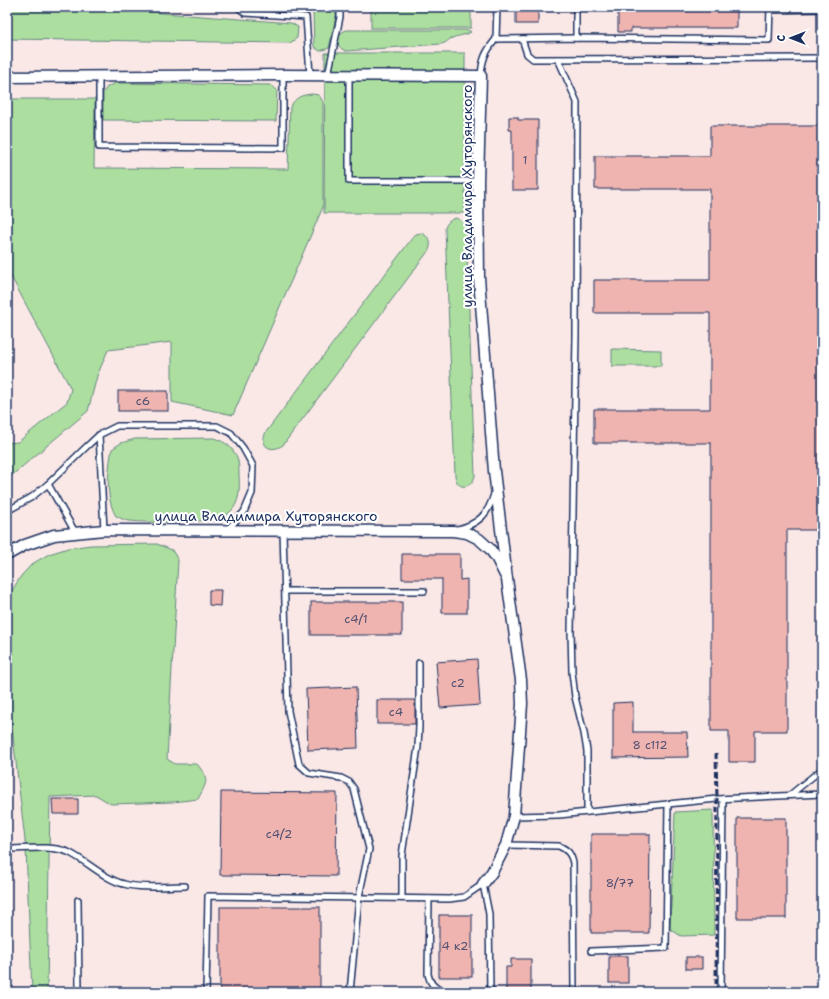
<svg xmlns="http://www.w3.org/2000/svg" width="829" height="999" viewBox="0 0 829 999" font-family="'Shantell Sans',sans-serif">
<style>
.green{fill:#acde9f;stroke:#64867e}
.building{fill:#efb4af;stroke:#1b2f5e}
.lines{fill:none;stroke-linecap:round;stroke-linejoin:round}
.lane-casing{stroke:#1b2f5e;stroke-width:8}
.street-casing{stroke:#1b2f5e;stroke-width:13}
.lane{stroke:#fff;stroke-width:5}
.street{stroke:#fff;stroke-width:10}
.rail{stroke:#1b2f5e;stroke-width:3;stroke-dasharray:6 3;stroke-linecap:butt}
.labels{text-anchor:middle;stroke-width:4;stroke-linejoin:round;paint-order:stroke}
.number-label{font-size:12px;fill:#505072}
.street-label{font-size:14px;fill:#1b2f5e;stroke:#fff}
</style>
<rect width="100%" height="100%" fill="#fae8e7"/>
<filter id="ink" filterUnits="userSpaceOnUse"><feTurbulence type="fractalNoise" baseFrequency=".025" numOctaves="2"/><feDisplacementMap in="SourceGraphic" scale="8" xChannelSelector="R" yChannelSelector="G"/><feConvolveMatrix kernelMatrix="1 2 1 2 8 2 1 2 1" color-interpolation-filters="sRGB"/></filter>
<g filter="url(#ink)">
<g class="green">
<polygon points="7,7 86,7 291,23 298,27 297,38 290,43 7,39"/>
<polygon points="304,7 336,7 336,16 329,48 320,51 314,47 313,11 304,9"/>
<rect x="371" y="7" width="100" height="21"/>
<path d="M347,30H468L471,32C465,36 457,35 450,39C446,42 446,43 441,44L346,51C334,47 335,33 347,30Z"/>
<polygon points="325,53 465,53 465,213 324,213"/>
<polygon points="116,83 271,85 277,90 276,121 103,120 103,93 107,87"/>
<path d="M312,94L319,95L323,102V207L233,415L172,402V342L108,350L97,376L88,411L10,477L7,476V443L18,442L67,402L71,389L7,269V99H95L94,168L288,169L290,107C296,97 301,95 312,94Z"/>
<path d="M456,218C462,221 464,222 466,229L475,476C471,490 456,490 455,475L445,228C447,222 450,220 456,218Z"/>
<path d="M421,233C430,237 432,242 429,250L283,445C270,454 259,445 266,432L413,237L416,234Z"/>
<polygon points="612,349 661,350 661,366 612,366"/>
<path d="M214,438C222,441 229,444 234,452C239,458 239,467 239,475C240,490 240,507 225,516C215,523 145,523 130,521C125,521 121,518 116,516C114,513 112,508 111,504C106,489 109,464 112,449L121,443L135,439Z"/>
<path d="M157,544L172,550L178,560L167,759L175,764H197C210,780 207,782 198,799L173,802L111,804L96,795L50,797L47,992H32L26,849L7,684L8,597L21,576L32,564L49,554L68,548L91,545Z"/>
<polygon points="713,810 714,935 681,936 670,929 675,812"/>
</g>
<g class="building">
<rect x="516" y="7" width="22" height="17"/>
<polygon points="618,7 737,7 737,28 631,28 631,32 618,32"/>
<polygon points="509,117 518,117 518,120 538,120 538,190 512,190 512,130 509,130"/>
<polygon points="710,126 822,126 822,530 787,530 787,731 755,731 755,762 729,762 729,731 711,731 711,443 594,443 594,409 710,409 710,313 594,313 594,280 710,280 710,189 595,189 595,156 710,156"/>
<rect x="118" y="391" width="50" height="20"/>
<polygon points="402,554 460,554 460,580 467,579 467,613 442,613 442,579 402,579"/>
<polygon points="209,590 221,590 220,606 209,605"/>
<rect x="311" y="602" width="91" height="33"/>
<polygon points="477,659 480,705 440,708 436,662"/>
<polygon points="356,687 358,748 308,750 306,689"/>
<rect x="377" y="700" width="38" height="24"/>
<polygon points="633,702 633,732 687,732 688,757 613,758 613,703"/>
<polygon points="221,792 337,793 336,876 220,875"/>
<polygon points="52,799 78,799 78,814 53,814"/>
<rect x="737" y="818" width="49" height="100"/>
<polygon points="591,834 650,834 649,933 591,933"/>
<rect x="220" y="907" width="100" height="85"/>
<rect x="439" y="915" width="33" height="62"/>
<rect x="609" y="956" width="19" height="27"/>
<rect x="686" y="957" width="16" height="12"/>
<polygon points="511,959 531,959 531,992 506,992 506,967 511,967"/>
</g>
<g class="lines">
<defs>
<g id="lane">
<polyline points="238,7 245,13 306,17 310,75"/>
<polyline points="770,10 822,9"/>
<polyline points="576,38 576,7"/>
<polyline points="496,39 576,38 769,40 770,7"/>
<polyline points="522,39 527,54 533,59 822,58"/>
<polyline points="558,59 577,102 576,335 571,632 572,672 575,697 584,733 587,751 587,812"/>
<polyline points="328,75 340,17 340,7"/>
<polyline points="349,75 349,181 478,181"/>
<polyline points="99,76 99,147 283,148 283,75"/>
<path d="M481,76C482,60 485,52 496,39L497,7"/>
<polyline points="99,435 104,530"/>
<polyline points="48,484 75,532"/>
<polyline points="7,511 32,497 48,484 84,449 99,435 117,426 217,426 231,433 243,448 253,466 252,493 244,512 227,530"/>
<path d="M458,529C478,524 488,515 494,494"/>
<polyline points="283,531 288,711 299,764 309,773 341,778 349,782 354,789 369,849 359,897 350,992"/>
<polyline points="285,591 424,591"/>
<polyline points="790,795 822,769"/>
<polyline points="514,816 559,815 717,799 822,794"/>
<path d="M506,845L559,846C568,850 571,854 573,863L574,992"/>
<path d="M7,849C25,849 51,845 68,852C87,861 104,879 124,884C142,889 166,886 185,886"/>
<polyline points="402,898 402,855 418,747 419,726 419,663"/>
<path d="M429,899L428,974C430,983 433,987 442,991H490"/>
<polyline points="78,900 79,992"/>
<polyline points="591,951 666,948 668,804"/>
<polyline points="206,992 208,896 449,899 464,897 483,884 489,914 490,992"/>
<polyline points="721,992 723,799"/>
</g>
<g id="street">
<polyline points="7,77 283,75 481,76 478,181 479,278 494,471 507,579"/>
<polyline points="7,555 25,545 54,535 104,530 453,531 467,533 479,539 490,549 497,559 507,579 521,680 522,704 514,816 506,845 492,872 483,884"/>
</g>
</defs>
<use href="#lane" class="lane-casing"/>
<use href="#street" class="street-casing"/>
<use href="#lane" class="lane"/>
<use href="#street" class="street"/>
<polyline class="rail" points="716,753 717,799 716,992"/>
</g>
</g>
<g class="labels">
<g class="number-label">
<text x="525" y="164">1</text>
<text x="143" y="405">с6</text>
<text x="356" y="623">с4/1</text>
<text x="458" y="687">с2</text>
<text x="396" y="716">с4</text>
<text x="650" y="749">8 с112</text>
<text x="279" y="838">с4/2</text>
<text x="620" y="887">8/77</text>
<text x="455" y="950">4 к2</text>
</g>
<g class="street-label">
<text transform="translate(467 196) rotate(-90)" y="5">улица Владимира Хуторянского</text>
<text x="266" y="521">улица Владимира Хуторянского</text>
</g>
</g>
<rect width="829" height="999" fill="none" stroke="#fff" stroke-width="24"/>
<rect x="12" y="12" width="805" height="975" fill="none" stroke="#1b2f5e" stroke-width="1.5" filter="url(#ink)"/>
<g transform="translate(791 38) rotate(270)" stroke="#ffffff" stroke-width="3" paint-order="stroke">
<path d="M0-3L7 15L0 10L-7 15Z" fill="#1b2f5e"/>
<text y="-6" font-size="11" font-weight="bold" text-anchor="middle" fill="#1b2f5e">С</text>
</g>
</svg>
